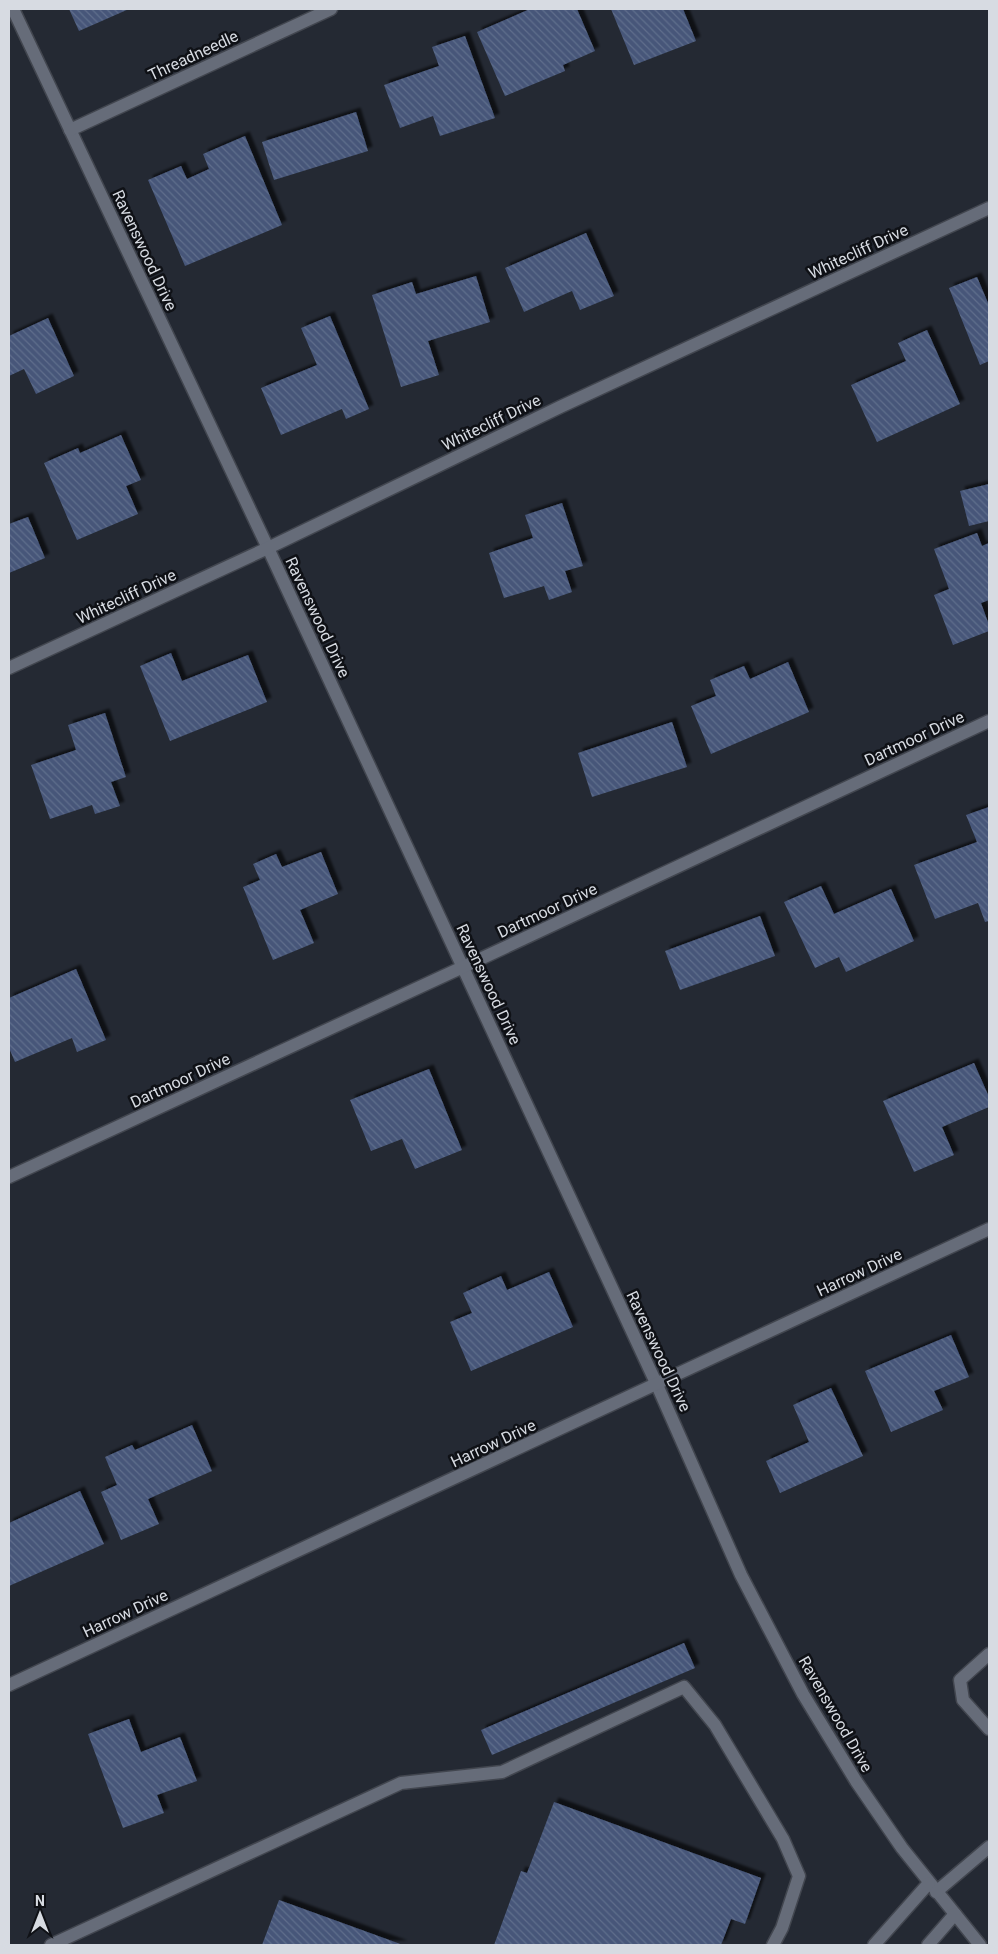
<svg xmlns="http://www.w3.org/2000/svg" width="998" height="1954" viewBox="0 0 998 1954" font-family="Roboto,sans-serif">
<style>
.building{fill:url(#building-back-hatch);filter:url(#shadow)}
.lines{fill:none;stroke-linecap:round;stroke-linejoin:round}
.minor-casing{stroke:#42464f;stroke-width:15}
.minor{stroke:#666c79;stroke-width:12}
.labels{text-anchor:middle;stroke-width:5;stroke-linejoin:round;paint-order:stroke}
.street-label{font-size:16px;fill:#d7dbe2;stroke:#0f1116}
</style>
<defs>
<pattern id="building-back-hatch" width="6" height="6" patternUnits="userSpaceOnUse" patternTransform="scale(1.25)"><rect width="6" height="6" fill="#465679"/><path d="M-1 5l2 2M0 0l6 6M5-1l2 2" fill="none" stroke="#606e8c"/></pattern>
<filter id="shadow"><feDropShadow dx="4.5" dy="-4.5" stdDeviation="1" flood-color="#0009"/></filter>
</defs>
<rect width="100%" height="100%" fill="#242933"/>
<g class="building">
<polygon points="69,9 129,9 79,31"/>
<polygon points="530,9 577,9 595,51 563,65 565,71 505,96 477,32"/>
<polygon points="611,9 683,9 696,41 634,65"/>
<polygon points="465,36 495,118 440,136 433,116 400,128 384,85 439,66 432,47"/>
<polygon points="356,112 368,151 274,180 262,142"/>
<polygon points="245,136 282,225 185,266 148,180 181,166 187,179 209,169 203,154"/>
<polygon points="586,233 614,296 580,310 572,291 524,312 505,268"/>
<polygon points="476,276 490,322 428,341 439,375 401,387 372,295 412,282 416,294"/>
<polygon points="977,277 988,303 989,302 989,361 980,365 949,288"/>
<polygon points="330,316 369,409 346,419 342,409 281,435 261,388 317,365 301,328"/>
<polygon points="48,318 74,376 36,394 24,369 9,376 9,336"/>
<polygon points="927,330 960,404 877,442 851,385 906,361 898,343"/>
<polygon points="121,435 141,480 126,486 138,514 77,540 44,463 78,448 80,453"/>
<polygon points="989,484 989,521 969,526 960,491"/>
<polygon points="562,503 583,566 565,571 572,592 549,600 544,586 504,598 489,553 533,538 525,515"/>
<polygon points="28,517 45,558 9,573 9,524"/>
<polygon points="977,533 982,546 989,543 989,600 981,603 989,625 989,631 953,645 934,595 949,589 934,549"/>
<polygon points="171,653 182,681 248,655 267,702 170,741 140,666"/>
<polygon points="788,662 809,712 711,754 691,706 716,696 710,680 744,666 750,679"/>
<polygon points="105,713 126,777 111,782 120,806 95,814 92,805 50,819 31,765 76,750 68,725"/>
<polygon points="672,722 687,767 592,797 578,753"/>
<polygon points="989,807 989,921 985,922 978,903 935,919 914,865 977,842 966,815"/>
<polygon points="321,852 338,894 300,910 314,943 273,960 243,887 260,880 253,864 276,854 282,867"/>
<polygon points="821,886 834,914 891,889 914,941 846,972 839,957 815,968 784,902"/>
<polygon points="760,916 775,956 680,990 665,951"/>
<polygon points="76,969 106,1040 77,1052 72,1038 15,1062 9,1048 9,998"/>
<polygon points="974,1063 989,1097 989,1107 942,1127 954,1155 914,1172 883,1101"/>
<polygon points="429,1069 462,1150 415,1169 402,1139 371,1151 350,1100"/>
<polygon points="549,1272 573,1327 471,1371 450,1322 472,1313 463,1293 501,1276 507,1290"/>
<polygon points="951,1335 969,1377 934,1391 943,1410 891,1432 865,1371"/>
<polygon points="831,1388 863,1456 780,1493 766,1461 809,1442 793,1405"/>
<polygon points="192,1425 212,1471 148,1499 159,1524 121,1540 101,1492 117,1485 105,1457 132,1445 135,1450"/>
<polygon points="80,1491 104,1544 9,1586 9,1523"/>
<polygon points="684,1643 695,1668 492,1755 481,1730"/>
<polygon points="129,1719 141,1752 180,1737 197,1781 157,1795 164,1813 123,1828 88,1734"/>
<polygon points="554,1802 761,1878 745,1924 731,1919 721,1945 494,1945 521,1871 527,1873"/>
<polygon points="279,1900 403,1945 262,1945"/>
</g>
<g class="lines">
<defs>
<g id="minor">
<polyline points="13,9 268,548 657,1385 741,1575 803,1694 856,1781 902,1848 980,1945"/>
<polyline points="70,130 331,9"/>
<polyline points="9,668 268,548 560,407 989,208"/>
<polyline points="9,1177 463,967 989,721"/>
<polyline points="989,1654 960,1680 963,1700 989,1729"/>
<polyline points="9,1685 989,1229"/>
<polyline points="936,1892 989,1847"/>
<polyline points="51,1945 401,1783 502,1772 684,1687 715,1725 783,1839 799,1876 782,1928 773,1945"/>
<polyline points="874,1945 929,1883"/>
<polyline points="928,1945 955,1914"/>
</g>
</defs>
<use href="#minor" class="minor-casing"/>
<use href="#minor" class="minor"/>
</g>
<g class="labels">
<g class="street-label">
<text transform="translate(193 55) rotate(-25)" y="6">Threadneedle</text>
<text transform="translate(145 250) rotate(65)" y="6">Ravenswood Drive</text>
<text transform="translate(858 251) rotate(-25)" y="6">Whitecliff Drive</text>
<text transform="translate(491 422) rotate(-26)" y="6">Whitecliff Drive</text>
<text transform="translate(126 596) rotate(-25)" y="6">Whitecliff Drive</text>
<text transform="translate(318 617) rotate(65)" y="6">Ravenswood Drive</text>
<text transform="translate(914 738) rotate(-25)" y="6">Dartmoor Drive</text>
<text transform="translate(547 910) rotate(-25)" y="6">Dartmoor Drive</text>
<text transform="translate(489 984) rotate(65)" y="6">Ravenswood Drive</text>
<text transform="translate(180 1080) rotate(-25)" y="6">Dartmoor Drive</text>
<text transform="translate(859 1272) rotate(-25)" y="6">Harrow Drive</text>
<text transform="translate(659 1351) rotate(65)" y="6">Ravenswood Drive</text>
<text transform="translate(493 1443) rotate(-25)" y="6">Harrow Drive</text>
<text transform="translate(125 1613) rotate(-25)" y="6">Harrow Drive</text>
<text transform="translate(836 1714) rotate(60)" y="6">Ravenswood Drive</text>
</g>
</g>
<rect width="998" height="1954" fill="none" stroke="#d7dbe2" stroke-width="20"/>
<g transform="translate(40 1914)" stroke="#0f1116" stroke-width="4" paint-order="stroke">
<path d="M0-4L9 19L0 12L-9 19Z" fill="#d7dbe2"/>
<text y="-8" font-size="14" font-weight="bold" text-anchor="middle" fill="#d7dbe2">N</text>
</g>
</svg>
